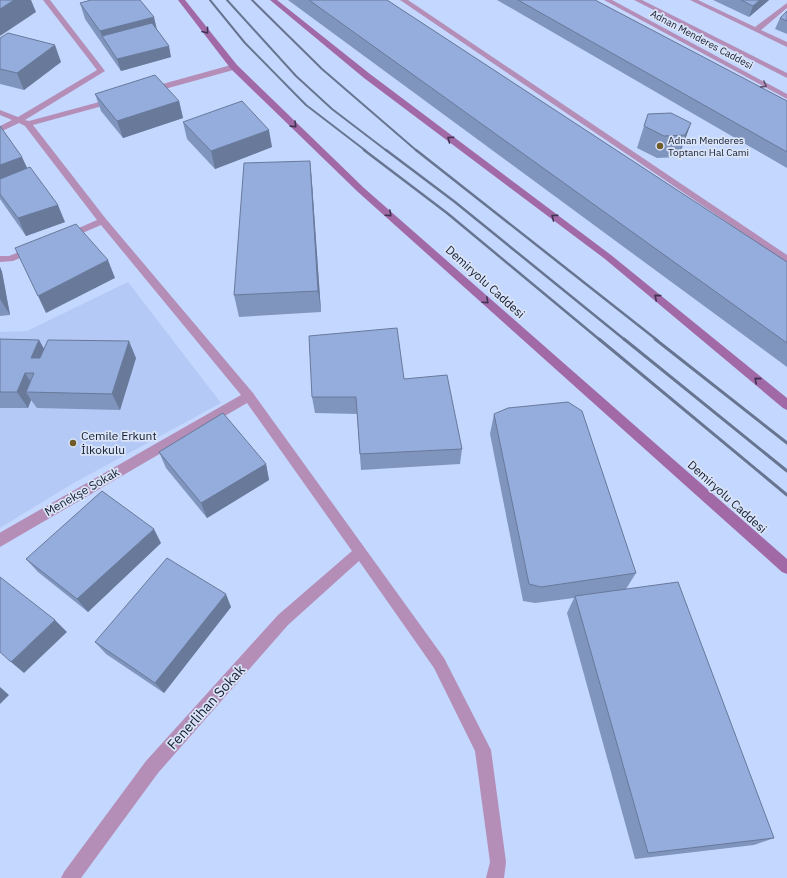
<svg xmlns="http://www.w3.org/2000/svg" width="787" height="878" viewBox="0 0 787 878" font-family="'IBM Plex Sans',sans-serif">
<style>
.built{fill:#b4c9f5}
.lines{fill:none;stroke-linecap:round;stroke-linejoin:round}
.minor{fill:#b48eb7;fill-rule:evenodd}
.tertiary{fill:#b48eb7;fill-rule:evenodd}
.secondary{fill:#a169a6;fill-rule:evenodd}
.rail-far2{stroke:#677591;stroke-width:2}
.rail-far1{stroke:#677591;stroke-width:2.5}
.rail{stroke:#677591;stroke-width:3}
.wall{fill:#8095bd}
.shaded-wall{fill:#68799a}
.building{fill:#95addc;stroke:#68799a}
.oneway{stroke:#3f3453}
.oneway2{stroke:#5d506c}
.poi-dot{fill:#715b2a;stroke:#dae4f8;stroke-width:1.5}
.labels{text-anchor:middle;stroke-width:3.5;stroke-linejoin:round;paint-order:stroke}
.far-street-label{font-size:10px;fill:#151d2f;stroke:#dae4f8}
.far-poi-label{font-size:10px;fill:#151d2f;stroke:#dae4f8;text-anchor:start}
.street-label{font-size:12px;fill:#151d2f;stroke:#dae4f8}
.poi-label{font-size:12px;fill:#151d2f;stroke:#dae4f8;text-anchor:start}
.near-street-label{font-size:14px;fill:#151d2f;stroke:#dae4f8}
</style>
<rect width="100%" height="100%" fill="#c4d7ff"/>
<polygon class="built" points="128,282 221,403 72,484 0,528 0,332 27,331"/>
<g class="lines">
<g class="minor">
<polygon points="43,0 50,0 105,71 25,120 29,121 114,98 118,100 117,102 33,125 106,219 253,393 444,658 491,750 506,862 504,878 486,878 490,862 475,751 434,668 359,561 288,625 158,773 81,878 61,878 64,872 146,761 278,615 352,551 247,403 0,547 0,533 1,532 241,395 101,225 71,238 65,238 63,236 65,234 97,220 25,126 19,123 0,132 0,126 12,120 0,115 0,110 18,117 97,70"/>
<polygon points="400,0 408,0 787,255 787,263"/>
<polygon points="690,0 698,0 755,27 787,3 787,8 761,30 787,42 787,47"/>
<polygon points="231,65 237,65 238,67 237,69 154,92 151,92 147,90 148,88"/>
<polygon points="34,246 37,247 39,249 37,251 13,261 0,262 0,256 9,256"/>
</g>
<g class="tertiary">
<polygon points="604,0 612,0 787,94 787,99"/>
<polygon points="634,0 642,0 787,73 787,78"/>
</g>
<g class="secondary">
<polygon points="178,0 185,0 237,65 364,188 787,559 787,574 782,572 358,192 231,69"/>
<polygon points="270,0 277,0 370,74 611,255 787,398 787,410 783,408 605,259 364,78"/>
</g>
<g class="rail-far2">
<polyline points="210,0 245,43 306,105 366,151"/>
<polyline points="227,0 296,76 332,109 387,151"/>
<polyline points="252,0 322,69 417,151"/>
</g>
<g class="rail-far1">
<polyline points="364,150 447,213 600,340"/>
<polyline points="386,150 455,202 625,340"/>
<polyline points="416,150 657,340"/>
</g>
<g class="rail">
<polyline points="599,339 787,495"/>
<polyline points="624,339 787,471"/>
<polyline points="655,339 787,443"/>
</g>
</g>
<g class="wall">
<polygon points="288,0 387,0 787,262 787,367"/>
<polygon points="497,0 595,0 787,101 787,168"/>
<polygon points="713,0 769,0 749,17"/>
<polygon points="80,3 157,30 171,57 121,71 85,19"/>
<polygon points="787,11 787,34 775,29 780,18"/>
<polygon points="0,38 61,62 24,90 0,84"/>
<polygon points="95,94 179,101 183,118 123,138 101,111"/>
<polygon points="183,122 272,147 215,169 187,139"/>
<polygon points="691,123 683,145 678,157 657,158 637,148 644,126"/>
<polygon points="0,126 27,168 65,222 26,236 0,199"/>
<polygon points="310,161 312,183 321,312 239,317 234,295"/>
<polygon points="0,267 2,272 10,315 0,316"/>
<polygon points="0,339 39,340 44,349 136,358 120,410 37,408 31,400 28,408 0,408"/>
<polygon points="404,379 462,449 460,464 361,470 357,414 315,413 312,397"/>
<polygon points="494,414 636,573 626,589 774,838 754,845 635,859 567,613 574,598 535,603 523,601 490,434"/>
<polygon points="159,452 266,464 269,480 207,518 166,468"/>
<polygon points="161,543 88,612 38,572 26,559"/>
<polygon points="231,607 164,693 106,654 95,642"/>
</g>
<g class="shaded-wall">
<polygon points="14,0 31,0 36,12 0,36 0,9"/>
<polygon points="760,0 769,0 749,17 753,6"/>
<polygon points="154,17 158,34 102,36 100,31"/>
<polygon points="55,45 61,62 24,90 17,73"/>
<polygon points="169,46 171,57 121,71 117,59"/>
<polygon points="179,101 183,118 123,138 117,121"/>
<polygon points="691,123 683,145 678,157 685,135"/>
<polygon points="269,130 272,147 215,169 211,151"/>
<polygon points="22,157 30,174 0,185 0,165"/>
<polygon points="310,161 312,183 321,312 318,291"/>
<polygon points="58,205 65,222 26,236 18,218"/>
<polygon points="108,260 115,278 46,313 38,296"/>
<polygon points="0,267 2,272 10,315 0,299"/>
<polygon points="39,340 48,356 41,375 31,358"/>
<polygon points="129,341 136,358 120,410 112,394"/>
<polygon points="25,373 35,389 26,392 31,400 28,408 17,392"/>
<polygon points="266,464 269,480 207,518 201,503"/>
<polygon points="154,529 161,543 88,612 77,599"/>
<polygon points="226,594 231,607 164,693 155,683"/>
<polygon points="55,620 67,632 24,673 11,662"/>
<polygon points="0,687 9,695 0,704"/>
</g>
<g class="building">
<polygon points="0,0 14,0 0,9"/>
<polygon points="91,0 140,0 154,17 100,31 80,3"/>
<polygon points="309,0 387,0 787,262 787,343"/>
<polygon points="518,0 595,0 787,101 787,152"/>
<polygon points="741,0 760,0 753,6"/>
<polygon points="787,11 787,21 780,18"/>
<polygon points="152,23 169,46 117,59 102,36"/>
<polygon points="8,33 55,45 17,73 0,69 0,38"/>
<polygon points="155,75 179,101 117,121 95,94"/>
<polygon points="242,101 269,130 211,151 183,122"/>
<polygon points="671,113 691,123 685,135 664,136 644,126 648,114"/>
<polygon points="0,126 22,157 0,165"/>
<polygon points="310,161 318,291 234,295 244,163"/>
<polygon points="30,167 58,205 18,218 0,194 0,179"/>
<polygon points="76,224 108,260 38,296 15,248"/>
<polygon points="397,328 404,379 447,375 462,449 360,454 356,397 312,397 309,336"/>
<polygon points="0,339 39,340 31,358 40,358 48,340 129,341 112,394 26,392 34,373 25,373 17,392 0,392"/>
<polygon points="568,402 582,411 636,573 541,587 529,584 494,414 508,408"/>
<polygon points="223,413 266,464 201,503 159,452"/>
<polygon points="102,491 154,529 77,599 26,559"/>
<polygon points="167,558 226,594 155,683 95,642"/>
<polygon points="0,577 55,620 11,662 0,652"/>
<polygon points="678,582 774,838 648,853 575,596"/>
</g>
<defs><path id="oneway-chevron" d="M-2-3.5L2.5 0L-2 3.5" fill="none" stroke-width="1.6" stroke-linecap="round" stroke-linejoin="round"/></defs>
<g class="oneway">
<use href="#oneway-chevron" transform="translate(206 31) rotate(52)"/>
<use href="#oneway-chevron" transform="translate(294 125) rotate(44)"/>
<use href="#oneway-chevron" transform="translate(450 139) rotate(-143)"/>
<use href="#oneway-chevron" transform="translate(389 214) rotate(42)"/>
<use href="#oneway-chevron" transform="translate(554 217) rotate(-143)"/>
<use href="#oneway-chevron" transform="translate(657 297) rotate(-140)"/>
<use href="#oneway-chevron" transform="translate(486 301) rotate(42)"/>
<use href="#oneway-chevron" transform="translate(757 380) rotate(-140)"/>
</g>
<use class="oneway2" href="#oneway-chevron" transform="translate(764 85) rotate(28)"/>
<g class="poi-dot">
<circle cx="660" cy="146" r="4"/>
<circle cx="73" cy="443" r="4"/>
</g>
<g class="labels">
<g class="far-street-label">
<text transform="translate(702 39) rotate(28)" y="4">Adnan Menderes Caddesi</text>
</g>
<g class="far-poi-label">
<text x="668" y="144">Adnan Menderes<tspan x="668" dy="12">Toptancı Hal Cami</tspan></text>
</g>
<g class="street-label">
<text transform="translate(485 282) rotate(42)" y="4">Demiryolu Caddesi</text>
<text transform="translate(82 492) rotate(-30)" y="4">Menekşe Sokak</text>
<text transform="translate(727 497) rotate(42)" y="4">Demiryolu Caddesi</text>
</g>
<g class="poi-label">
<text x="81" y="440">Cemile Erkunt<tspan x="81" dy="14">İlkokulu</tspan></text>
</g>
<g class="near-street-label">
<text transform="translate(206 707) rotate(-48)" y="5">Fenerlihan Sokak</text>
</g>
</g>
</svg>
